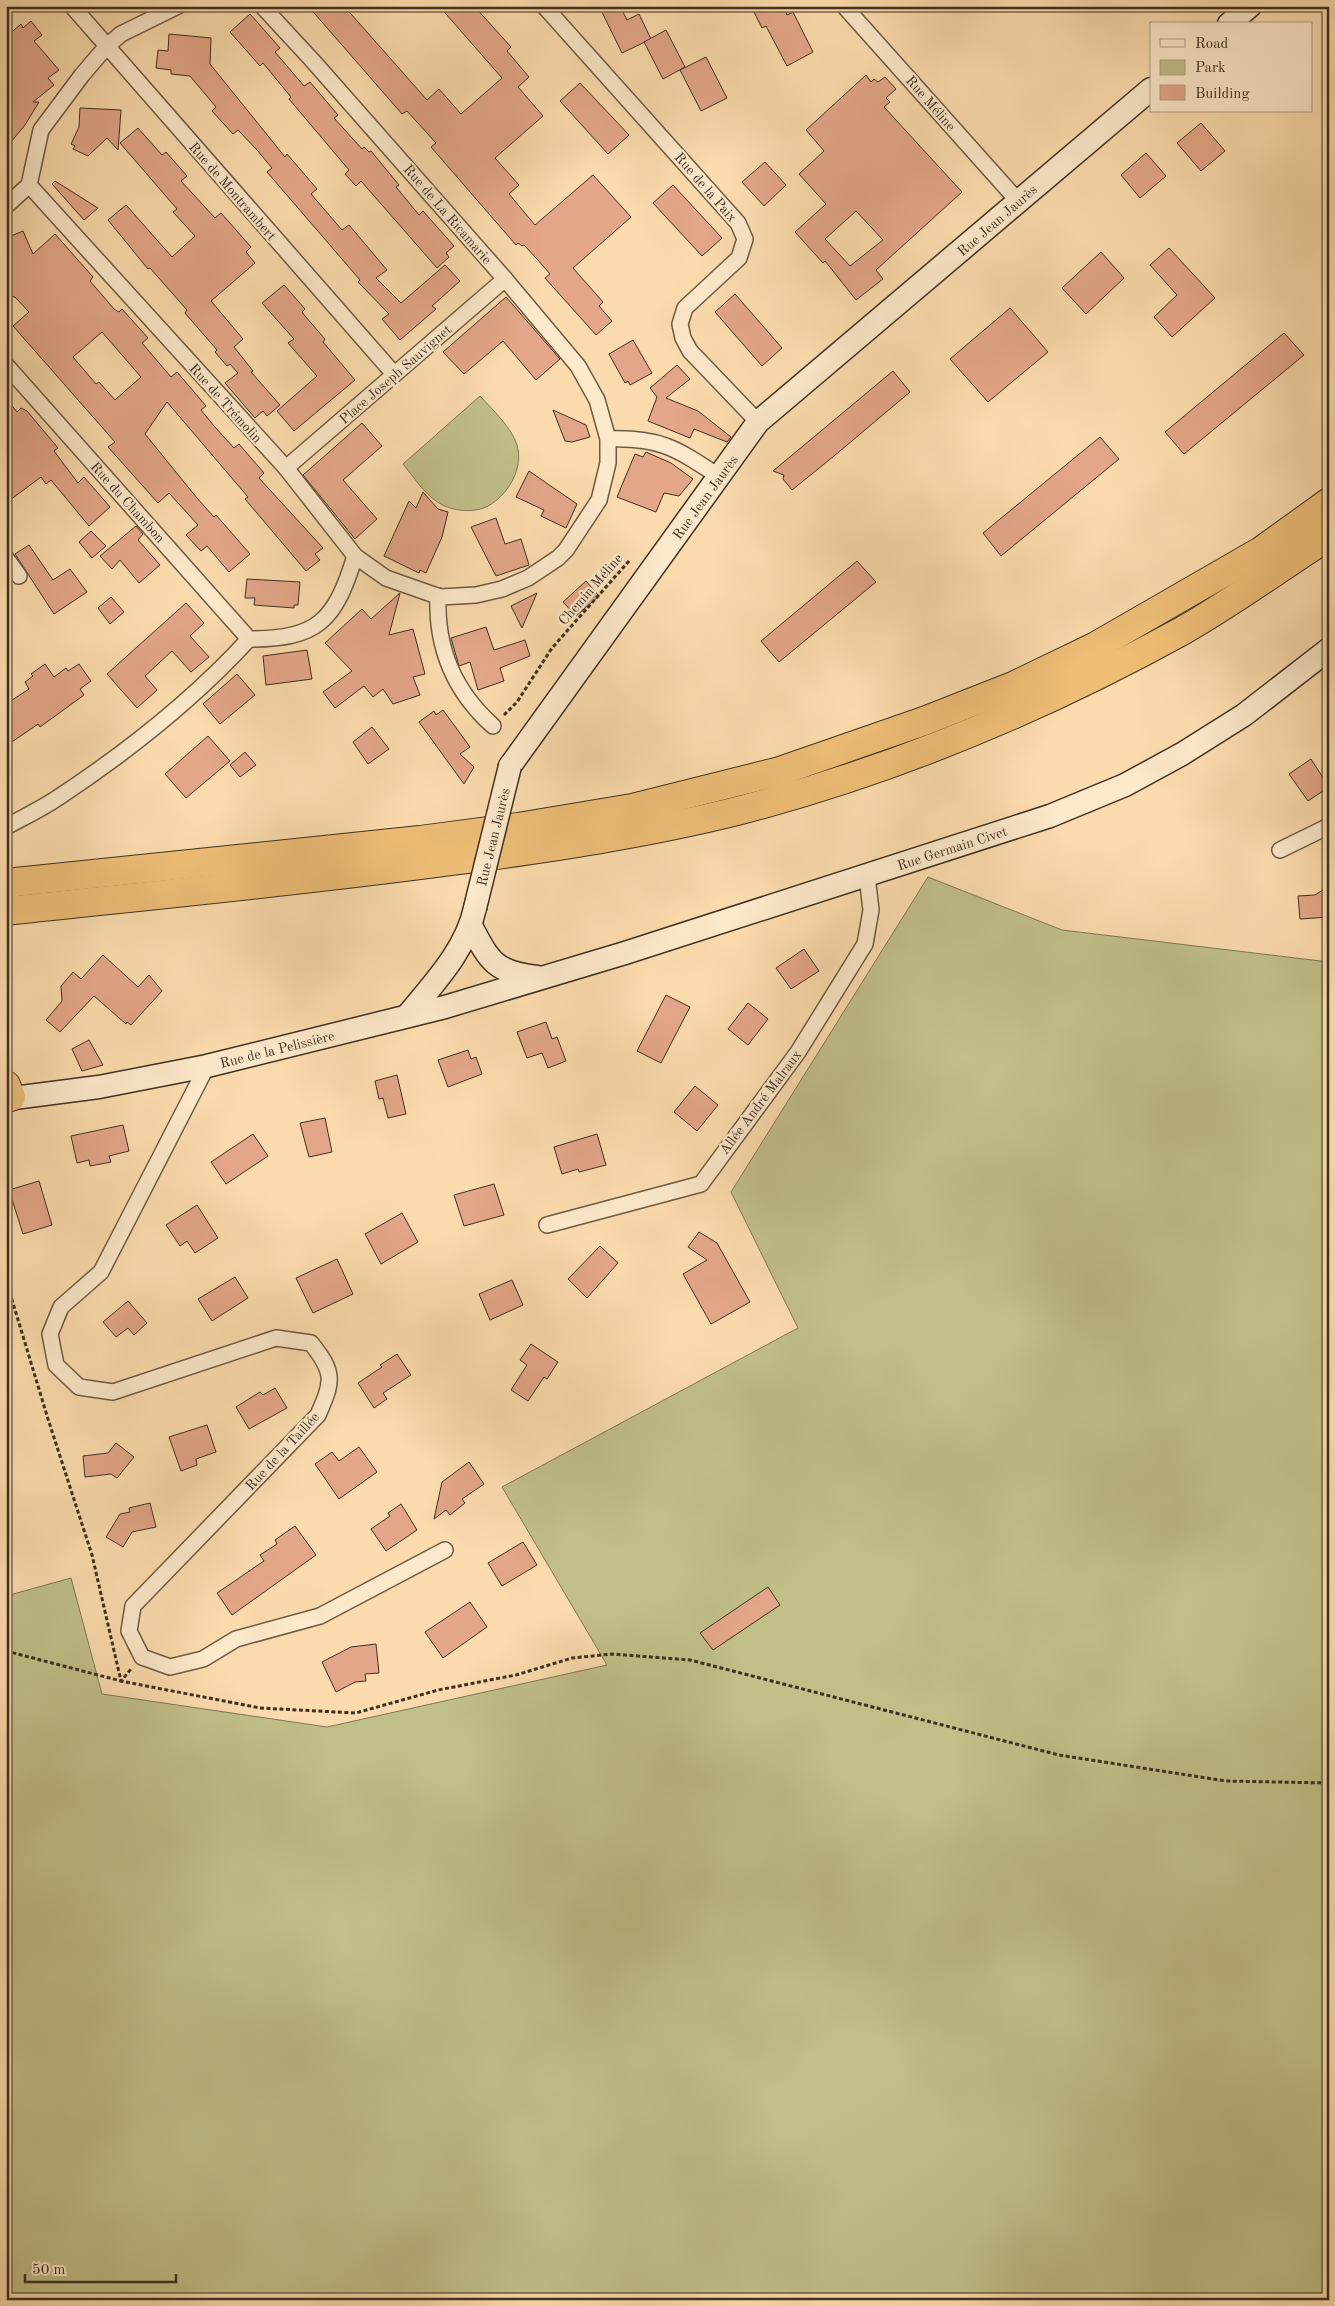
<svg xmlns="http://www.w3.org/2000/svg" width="1335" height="2306" viewBox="0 0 1335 2306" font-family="'Old Standard TT',serif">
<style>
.green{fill:#c1bf88;stroke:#7f7854}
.building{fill:#e3a688;stroke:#3d3021;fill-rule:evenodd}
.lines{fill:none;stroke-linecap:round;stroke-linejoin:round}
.street-casing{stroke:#6c5b44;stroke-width:18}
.secondary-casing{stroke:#3d3021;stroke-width:25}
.highway-casing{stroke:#3d3021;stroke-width:30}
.path{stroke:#3d3021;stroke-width:3;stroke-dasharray:4 2.5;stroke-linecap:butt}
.street{stroke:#fce8ca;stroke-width:15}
.secondary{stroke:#fce8ca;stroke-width:22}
.highway{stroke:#eebe76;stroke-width:28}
.secondary-bridge-casing{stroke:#3d3021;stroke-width:25;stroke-linecap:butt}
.secondary-bridge{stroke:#fce8ca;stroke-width:22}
.labels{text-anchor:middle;stroke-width:4.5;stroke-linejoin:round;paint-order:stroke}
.street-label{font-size:14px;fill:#3d3021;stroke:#fce8ca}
</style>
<rect width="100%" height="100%" fill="#fbdbad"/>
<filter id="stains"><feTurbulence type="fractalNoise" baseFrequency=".004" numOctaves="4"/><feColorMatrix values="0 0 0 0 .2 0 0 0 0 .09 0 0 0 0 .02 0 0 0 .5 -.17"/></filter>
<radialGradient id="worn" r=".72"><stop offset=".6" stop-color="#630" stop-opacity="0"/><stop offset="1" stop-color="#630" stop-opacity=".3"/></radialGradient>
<g class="green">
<path d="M480,396C492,409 512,428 517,445C524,468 508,495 488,506C473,514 449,511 436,501C423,492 413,476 403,464Z"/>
<polygon points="928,877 1062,930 1329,962 1329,2300 6,2300 6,1596 71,1578 102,1694 327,1727 607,1665 502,1487 798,1328 731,1192"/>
</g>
<g class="building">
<polygon points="308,6 344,6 427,100 439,89 461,114 502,78 439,6 474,6 511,47 507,51 529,77 518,87 543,116 495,158 519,185 509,194 535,225 593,175 631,217 573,268 603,302 599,306 612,321 596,335 545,278 550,274 537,259 524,245 522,246 518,243 516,245 431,147 436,143 407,111 402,114"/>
<polygon points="599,6 620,6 627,20 639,14 651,39 622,53"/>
<polygon points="751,6 783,6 787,15 793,12 813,52 787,66 766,26 762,28"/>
<polygon points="250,14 280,48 275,52 304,86 310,82 338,115 334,118 362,149 364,147 369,152 371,151 399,185 396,187 419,215 423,211 454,246 446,253 449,257 437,268 361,181 356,186 345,174 349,170 289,99 291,97 263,63 260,66 230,32"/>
<polygon points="31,21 42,35 34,41 59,70 48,78 54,85 33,102 39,102 25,125 6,148 6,37 21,24 23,28"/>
<polygon points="666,30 685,67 663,79 644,42"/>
<polygon points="169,34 211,38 210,64 285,157 287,154 317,189 311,194 342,230 349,225 387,270 376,278 401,303 445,265 460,281 432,306 436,309 400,340 382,319 389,314 358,282 360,280 267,172 272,168 257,150 238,130 233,134 212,111 216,107 190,76 171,74 171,70 156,68 158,50 168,51"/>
<polygon points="706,57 727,98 701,111 680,70"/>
<path d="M866,75L871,82L874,79L878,82L885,77L896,89L886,98L890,102L884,107L962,192L876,270L883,279L856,300L825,261L823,263L795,232L826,204L799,174L824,151L806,130ZM856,211L883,240L850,266L825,239Z"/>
<polygon points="580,83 629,135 608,154 560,101"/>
<polygon points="80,108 121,110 118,150 107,138 88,156 73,149 75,146 71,144 79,127"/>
<polygon points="1201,123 1225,151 1201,171 1177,143"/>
<polygon points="138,128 162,155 166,152 187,176 181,181 215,218 221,213 251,247 246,252 255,263 211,301 243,339 234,347 253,371 251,372 280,405 267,416 263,411 255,418 225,383 238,373 230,364 227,366 215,352 217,350 185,313 187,310 150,268 148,269 108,220 126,205 172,257 195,236 173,212 177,209 120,143"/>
<polygon points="1146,153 1166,176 1140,198 1121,175"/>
<polygon points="765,162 786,185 764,206 742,182"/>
<polygon points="55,181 98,208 84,220 52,184"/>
<polygon points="673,185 722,238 702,256 653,203"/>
<path d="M23,231L33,254L55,234L93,277L90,281L114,309L119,312L122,309L148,338L142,343L171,377L177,372L206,406L201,410L214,426L234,448L239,444L264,473L259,478L323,548L315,554L320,560L306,571L245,499L248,497L167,402L145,434L197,498L214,517L216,515L250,554L229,572L207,546L201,551L186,535L198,525L169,493L158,503L108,447L115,442L13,326L29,312L15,297L6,296V238ZM102,332L141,377L115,400L99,382L96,384L73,357Z"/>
<polygon points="1169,248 1215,298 1172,337 1154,317 1177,295 1150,265"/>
<polygon points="1101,252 1124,278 1086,314 1062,288"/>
<polygon points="284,285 305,309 302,312 305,316 325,339 323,342 355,380 294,431 277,411 317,376 288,343 294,339 262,303"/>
<polygon points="735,294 782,348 762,366 715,312"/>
<polygon points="506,297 560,359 536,380 503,341 464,374 443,352"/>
<polygon points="1010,308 1048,352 988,402 950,359"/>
<polygon points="1284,333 1304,355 1184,454 1165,432"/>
<polygon points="633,340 652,373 630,385 628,381 625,383 609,354"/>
<polygon points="677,365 690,379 666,398 698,411 731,437 727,442 694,429 690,438 648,421 657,397 650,388"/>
<polygon points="893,371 910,392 834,456 792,490 783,479 784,475 773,471"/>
<polygon points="6,398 17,412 21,408 27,411 58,448 54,451 78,483 84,477 110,507 89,526 51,480 46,484 41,477 6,503"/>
<polygon points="553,410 586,425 590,437 572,442 565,441"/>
<polygon points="362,423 382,446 343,480 377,519 355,539 303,475"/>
<polygon points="1100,437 1119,459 1001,556 983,533"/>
<polygon points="646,452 671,463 693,479 679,496 664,493 656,512 617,497 635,454 643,457"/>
<polygon points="529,471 577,504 566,528 541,516 544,510 516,497"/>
<polygon points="423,492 438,509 448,512 442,537 426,573 420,570 419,573 384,556 409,501 416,508"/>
<polygon points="496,518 505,544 521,539 529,565 496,576 471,527"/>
<polygon points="136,526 143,534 138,540 160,565 139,583 120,560 112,569 100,556"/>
<polygon points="91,531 106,546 92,558 79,542"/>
<polygon points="29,545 53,580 70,569 87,592 54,614 15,554"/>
<polygon points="857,561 876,582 779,662 761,641"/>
<polygon points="247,579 300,582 298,605 294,605 294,608 254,605 255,598 245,598"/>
<polygon points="586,581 599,596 576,616 563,602"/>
<polygon points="400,593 389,635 413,629 425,674 413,677 420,695 393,704 383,689 373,697 364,686 335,708 323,692 352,671 325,643 362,609 371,619"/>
<polygon points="537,593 522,628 511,606"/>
<polygon points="111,597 124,612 110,624 98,608"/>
<polygon points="186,603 204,623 190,636 209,657 191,672 172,651 145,676 157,690 137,708 107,674"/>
<polygon points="486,627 494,650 525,640 530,656 500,668 504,681 478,690 470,662 459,666 451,638"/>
<polygon points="307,650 312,679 266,685 263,656"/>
<polygon points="45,664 54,677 66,668 68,671 79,664 91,681 80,689 84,695 40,727 38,724 6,746 6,704 29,689 25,682 33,676 31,674"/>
<polygon points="237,674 255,695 220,724 203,704"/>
<polygon points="443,710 470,747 460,754 474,767 464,784 419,722 434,711 436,715"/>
<polygon points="372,727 389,749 368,764 353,742"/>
<polygon points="208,736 230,761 186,798 165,774"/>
<polygon points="245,752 256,765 240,777 230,765"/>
<polygon points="1311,759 1329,787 1308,801 1289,774"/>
<polygon points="1329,886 1329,917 1300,919 1298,896 1315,895"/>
<polygon points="804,949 819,971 791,989 776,968"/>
<polygon points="103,955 138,987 149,975 162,991 131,1025 127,1022 126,1024 94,996 60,1032 46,1020 62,1001 61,986 73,972 81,979"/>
<polygon points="666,995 690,1007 661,1063 637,1051"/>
<polygon points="748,1003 768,1019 748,1045 728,1029"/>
<polygon points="546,1022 552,1039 557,1037 566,1061 548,1068 542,1053 527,1058 517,1032"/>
<polygon points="89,1040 103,1065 82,1071 72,1049"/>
<polygon points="468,1050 471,1059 476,1057 482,1074 448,1087 438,1060"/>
<polygon points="397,1075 406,1114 388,1118 383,1098 379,1099 375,1081"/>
<polygon points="695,1086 718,1105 697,1131 674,1112"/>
<polygon points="325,1118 332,1152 309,1157 300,1123"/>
<polygon points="123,1125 129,1151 109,1156 111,1162 90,1166 89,1160 77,1163 71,1136"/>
<polygon points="253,1134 268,1156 226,1184 211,1162"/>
<polygon points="597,1134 606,1165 579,1172 578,1169 562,1174 554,1147"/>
<polygon points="39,1181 52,1225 23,1234 9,1190"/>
<polygon points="494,1184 504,1215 464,1226 454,1195"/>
<polygon points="197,1205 218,1238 195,1253 187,1241 180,1246 166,1225"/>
<polygon points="402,1213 418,1242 381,1264 365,1234"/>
<polygon points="699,1232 717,1243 750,1302 711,1324 683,1274 707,1260 688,1247"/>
<polygon points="600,1246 618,1263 587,1298 568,1279"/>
<polygon points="337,1259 353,1294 313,1313 296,1278"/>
<polygon points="235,1277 248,1298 212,1321 198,1299"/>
<polygon points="512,1280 523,1305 490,1320 479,1294"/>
<polygon points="128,1301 147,1323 134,1335 128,1328 116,1337 103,1322"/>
<polygon points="531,1344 558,1362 547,1379 544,1377 528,1401 511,1390 527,1365 520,1360"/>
<polygon points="397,1354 411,1375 383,1393 387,1399 374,1408 358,1383 382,1367 380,1365"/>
<polygon points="275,1388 287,1408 249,1429 236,1407 260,1392 263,1395"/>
<polygon points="207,1425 216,1452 196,1459 197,1465 181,1471 169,1437"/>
<polygon points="116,1443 134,1457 117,1478 111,1474 85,1477 83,1456 108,1453"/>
<polygon points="359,1447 377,1472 339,1499 315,1464 332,1452 339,1461"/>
<polygon points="469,1462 484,1484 462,1499 465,1503 450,1515 446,1510 434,1519 442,1482"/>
<polygon points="150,1503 156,1527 132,1532 123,1547 106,1537 120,1514 130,1512 129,1508"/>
<polygon points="401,1504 417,1530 386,1551 371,1529 390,1516 388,1513"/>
<polygon points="295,1526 316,1555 232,1615 217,1593 264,1561 260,1555 277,1544 275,1540"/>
<polygon points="523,1542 537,1565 502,1586 488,1563"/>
<polygon points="768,1587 780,1605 713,1650 700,1633"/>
<polygon points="470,1602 487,1627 443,1658 425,1632"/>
<polygon points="376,1644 379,1673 365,1674 366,1681 355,1682 336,1692 322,1662 351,1647"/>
</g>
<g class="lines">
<defs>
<g id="street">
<polyline points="72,6 394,374"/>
<polyline points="544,6 738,223 745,239 739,258 685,308 680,324 683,338 690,351 758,422"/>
<polyline points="844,6 1018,201"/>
<polyline points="29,185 286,468 355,556 386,578 440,597 476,595 502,589 528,578 558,558 566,550 599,500 608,463 608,439 597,400 578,366 505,279 312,60 262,6"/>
<polyline points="6,206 29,185 41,130 82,75 106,47 121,34 178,6"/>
<path d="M6,365L249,639C318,639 335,621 355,556"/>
<path d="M608,439C661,437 677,449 720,477"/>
<polyline points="286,468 505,279"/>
<polyline points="6,558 19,576"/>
<path d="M438,596C436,649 454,691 493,726"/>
<path d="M6,827C24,817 43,808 59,797C127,752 194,699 249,639"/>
<polyline points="1280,850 1329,826"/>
<path d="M207,1066L101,1272L61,1307L50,1334L56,1365L79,1387L113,1392L276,1338L311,1343C335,1373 333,1381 318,1415L133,1606L129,1631L142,1657L170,1667L203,1659L236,1639L320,1616L445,1550"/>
<polyline points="547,1225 701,1184 798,1052 865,944 871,910 867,876"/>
</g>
<g id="secondary">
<polyline points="1229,24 1250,6"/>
<polyline points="510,766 758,422 1151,89"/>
<path d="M471,926C490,962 495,972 537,977"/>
<path d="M407,1016C434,983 466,950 475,908"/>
<polyline points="6,1099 99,1087 207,1066 445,1007 625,953 1050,816 1125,785 1182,754 1244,715 1329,649"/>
</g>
<g id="highway">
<polyline points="6,883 420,840 518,827 632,808 780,771 924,721 1013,686 1096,646 1261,551 1329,502"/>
<path d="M6,911C155,895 304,881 452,861C549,848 646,834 741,810C894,770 1044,707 1182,631C1232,603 1280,567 1329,536"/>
<polyline points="6,1085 11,1097"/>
</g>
</defs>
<use href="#street" class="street-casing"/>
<use href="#secondary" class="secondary-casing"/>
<use href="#highway" class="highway-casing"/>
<g class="path">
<polyline points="504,715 517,702 552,648 629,561"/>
<polyline points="6,1280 48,1419 92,1555 121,1681 260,1708 356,1713 438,1690 516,1675 572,1658 612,1654 690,1660 1059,1755 1226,1781 1329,1783"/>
<polyline points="6,1651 121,1681 131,1669"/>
</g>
<use href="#street" class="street"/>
<use href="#secondary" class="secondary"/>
<use href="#highway" class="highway"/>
<defs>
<polyline id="secondary-bridge" points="475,908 510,766"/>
</defs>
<use href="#secondary-bridge" class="secondary-bridge-casing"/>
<use href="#secondary-bridge" class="secondary-bridge"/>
</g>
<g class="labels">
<g class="street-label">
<text transform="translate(931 103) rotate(49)" y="5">Rue Méline</text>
<text transform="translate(706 187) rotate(49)" y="5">Rue de la Paix</text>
<text transform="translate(233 191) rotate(49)" y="5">Rue de Montrambert</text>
<text transform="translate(448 214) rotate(49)" y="5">Rue de La Ricamarie</text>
<text transform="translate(997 220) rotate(-41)" y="5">Rue Jean Jaurès</text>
<text transform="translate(395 374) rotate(-41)" y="5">Place Joseph Sauvignet</text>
<text transform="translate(226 403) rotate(48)" y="5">Rue de Trémolin</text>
<text transform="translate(705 497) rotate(-54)" y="5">Rue Jean Jaurès</text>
<text transform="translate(128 502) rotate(48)" y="5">Rue du Chambon</text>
<text transform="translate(590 589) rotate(-49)" y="5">Chemin Méline</text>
<text transform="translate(493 837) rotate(-76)" y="5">Rue Jean Jaurès</text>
<text transform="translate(952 848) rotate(-18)" y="5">Rue Germain Civet</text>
<text transform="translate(277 1049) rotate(-14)" y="5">Rue de la Pelissière</text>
<text transform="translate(760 1102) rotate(-53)" y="5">Allée André Malraux</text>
<text transform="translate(282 1451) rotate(-47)" y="5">Rue de la Taillée</text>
</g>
</g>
<rect width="1335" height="2306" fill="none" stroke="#fbdbad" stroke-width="25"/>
<rect x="8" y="8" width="1320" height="2291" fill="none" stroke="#3d3021" stroke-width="2.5"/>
<rect x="12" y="12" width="1310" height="2281" fill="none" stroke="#3d3021"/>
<rect x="1150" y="22" width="162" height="90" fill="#fce8ca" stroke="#b09e86"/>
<rect x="1160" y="39" width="25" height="8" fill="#fce8ca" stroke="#b09e86"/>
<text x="1195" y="48" font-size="15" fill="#3d3021">Road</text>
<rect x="1160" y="60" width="25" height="15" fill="#c1bf88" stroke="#b09e86"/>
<text x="1195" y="72" font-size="15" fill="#3d3021">Park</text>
<rect x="1160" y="85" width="25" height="15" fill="#e3a688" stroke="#b09e86"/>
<text x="1195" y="98" font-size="15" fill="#3d3021">Building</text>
<path d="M25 2274v8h151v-8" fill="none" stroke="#3d3021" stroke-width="2.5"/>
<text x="32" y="2274" font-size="15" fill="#3d3021" stroke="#fce8ca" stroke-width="4" paint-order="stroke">50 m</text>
<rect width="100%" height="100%" filter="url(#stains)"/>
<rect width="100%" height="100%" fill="url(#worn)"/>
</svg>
